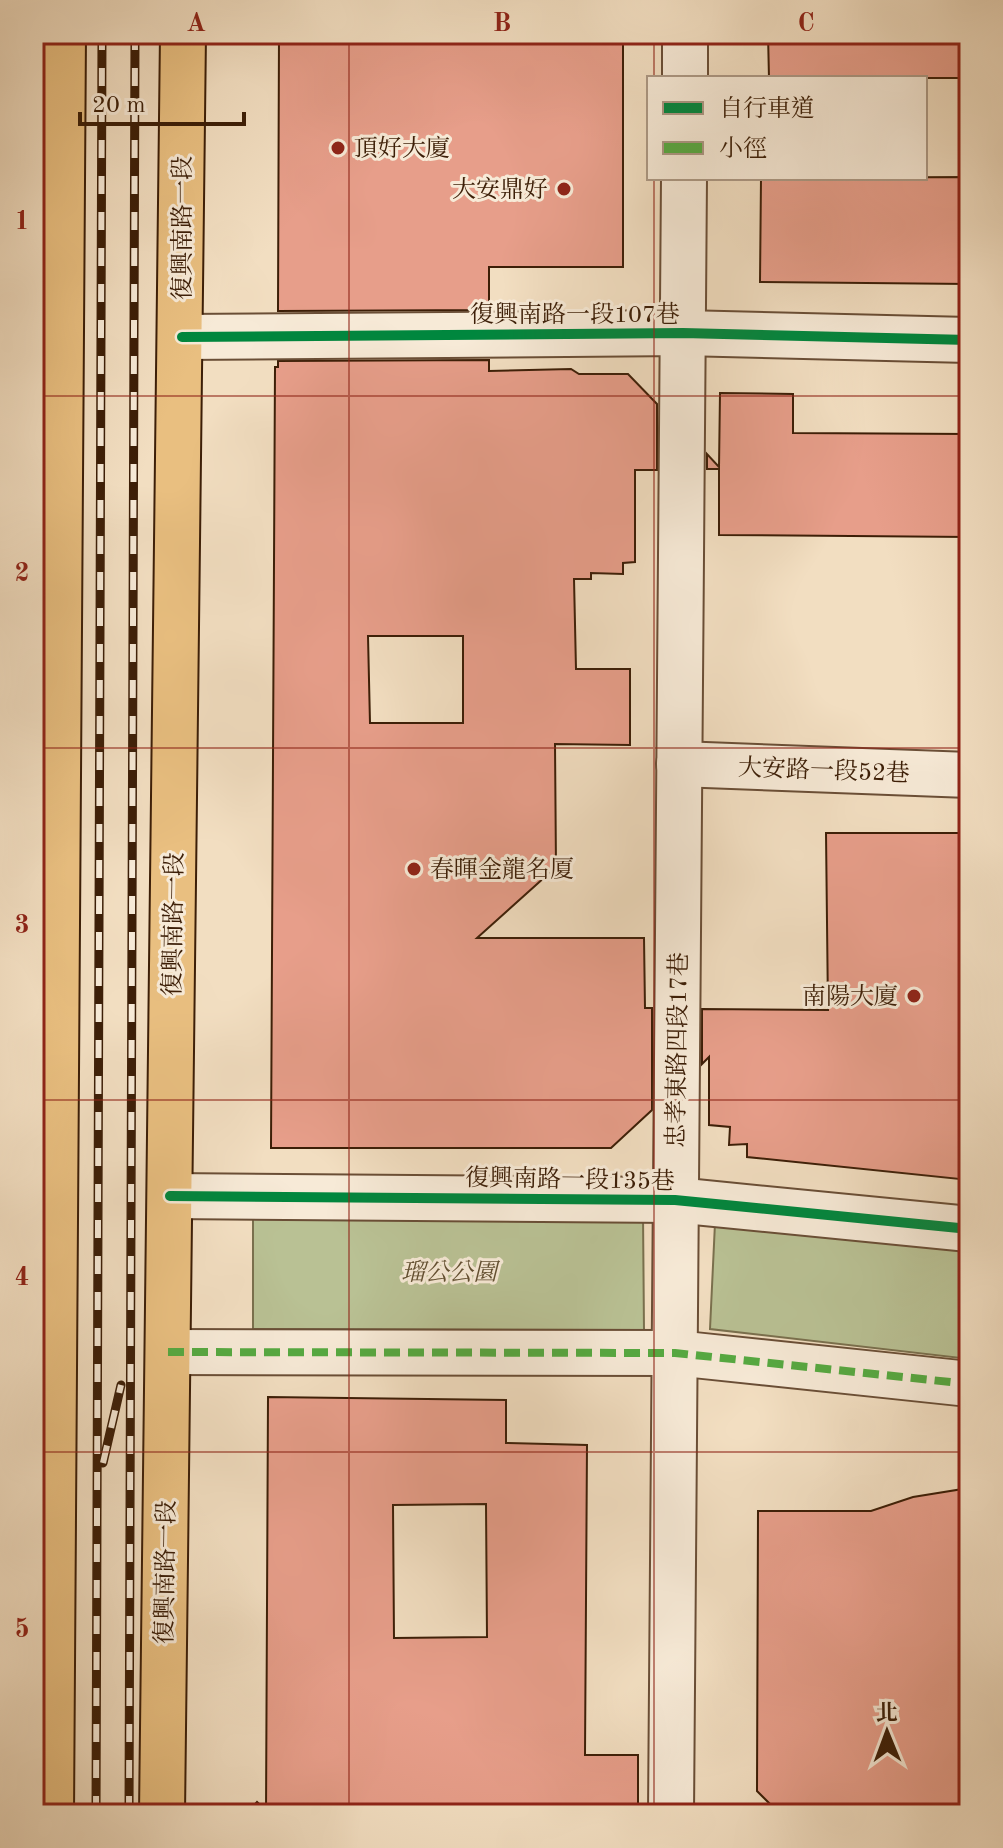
<svg xmlns="http://www.w3.org/2000/svg" width="1003" height="1848" viewBox="0 0 1003 1848" font-family="'Old Standard TT','Noto Serif TC',serif">
<style>
.green{fill:#b9c194;stroke:#7a704e;stroke-width:2}
.building{fill:#e79e8a;stroke:#3c1e07;stroke-width:2;fill-rule:evenodd}
.lines{fill:none;stroke-linecap:round;stroke-linejoin:round}
.minor-casing{stroke:#6a4e36;stroke-width:48}
.major-casing{stroke:#3c1e07;stroke-width:48}
.path{stroke:#3c1e07;stroke-width:5;stroke-dasharray:6 4;stroke-linecap:butt}
.minor{stroke:#f7ead7;stroke-width:44}
.major{stroke:#e9bf80;stroke-width:44}
.rail-casing{stroke:#3c1e07;stroke-width:9}
.rail{stroke:#f7ead7;stroke-width:6;stroke-dasharray:18;stroke-linecap:butt}
.quiet{stroke:#55aa41;stroke-width:8;stroke-dasharray:16 8;stroke-linecap:butt}
.cycleway-casing{stroke:#f7ead7;stroke-width:15}
.cycleway{stroke:#00873e;stroke-width:10}
.grid{fill:none;stroke:#8f2418;stroke-width:2;stroke-opacity:0.55}
.poi-dot{fill:#8f2418;stroke:#f7ead7;stroke-width:3}
.labels{text-anchor:middle;stroke-width:6;stroke-linejoin:round;paint-order:stroke}
.poi-label{font-size:24px;fill:#3c1e07;stroke:#f7ead7;text-anchor:start}
.street-label{font-size:24px;fill:#3c1e07;stroke:#f7ead7}
.park-label{font-size:24px;font-style:italic;fill:#624f31;stroke:#f7ead7}
.neatline{fill:none;stroke:#8f2418;stroke-width:3}
.grid-label{font-size:26px;text-anchor:middle;font-weight:bold;fill:#8f2418}
</style>
<rect width="100%" height="100%" fill="#f2dec1"/>
<filter id="stains"><feTurbulence type="fractalNoise" baseFrequency=".0025" numOctaves="4"/><feColorMatrix values="0 0 0 0 .2 0 0 0 0 .09 0 0 0 0 .02 0 0 0 .5 -.17"/></filter>
<radialGradient id="worn" r=".72"><stop offset=".6" stop-color="#630" stop-opacity="0"/><stop offset="1" stop-color="#630" stop-opacity=".3"/></radialGradient>
<g class="green">
<polygon points="643,1214 644,1330 253,1329 253,1215"/>
<polygon points="715,1223 969,1248 969,1359 710,1329"/>
</g>
<g class="building">
<polygon points="279,34 623,34 623,267 489,267 489,310 278,311"/>
<polygon points="768,34 969,34 969,78 769,78"/>
<polygon points="969,177 969,284 760,282 761,178"/>
<path d="M489,360V371L571,369L579,374H628L657,404V470H635V562L623,563V574L591,573V579H574L576,669H630V745L555,744L556,867L477,938H644L645,1008H652V1110L611,1148H271L275,367H278V361ZM368,636H463V723H370Z"/>
<polygon points="720,393 793,394 793,433 969,434 969,537 719,535 719,469 707,469 707,454 719,467"/>
<polygon points="826,833 969,833 969,1180 747,1157 747,1144 729,1145 730,1127 709,1125 709,1057 702,1064 702,1009 828,1010"/>
<path d="M268,1397L506,1400V1443L587,1445L585,1755H638V1814H266ZM486,1504L487,1637L394,1638L393,1505Z"/>
<polygon points="969,1488 969,1814 780,1814 757,1791 758,1511 871,1511 913,1497"/>
</g>
<g class="lines">
<defs>
<g id="minor">
<polyline points="685,78 685,34"/>
<polyline points="182,337 683,333 969,340"/>
<polyline points="679,764 969,775"/>
<polyline points="170,1196 675,1200 969,1229"/>
<polyline points="168,1352 675,1353 969,1384"/>
<polyline points="671,1814 684,178"/>
</g>
<g id="major">
<polyline points="51,1814 63,34"/>
<polyline points="162,1814 183,34"/>
</g>
</defs>
<use href="#minor" class="minor-casing"/>
<use href="#major" class="major-casing"/>
<polyline class="path" points="248,1814 259,1802"/>
<use href="#minor" class="minor"/>
<use href="#major" class="major"/>
<defs>
<g id="rail">
<polyline points="103,1463 121,1385"/>
<polyline points="96,1814 102,34"/>
<polyline points="129,1814 135,34"/>
</g>
</defs>
<use href="#rail" class="rail-casing"/>
<use href="#rail" class="rail"/>
<polyline class="quiet" points="168,1352 675,1353 969,1384"/>
<defs>
<g id="cycleway">
<polyline points="182,337 683,333 969,340"/>
<polyline points="170,1196 675,1200 969,1229"/>
</g>
</defs>
<use href="#cycleway" class="cycleway-casing"/>
<use href="#cycleway" class="cycleway"/>
</g>
<path class="grid" d="M349,34V1814M654,34V78M654,178V1814M34,396H969M34,748H969M34,1100H969M34,1452H969"/>
<g class="poi-dot">
<circle cx="338" cy="148" r="8"/>
<circle cx="564" cy="189" r="8"/>
<circle cx="414" cy="869" r="8"/>
<circle cx="914" cy="996" r="8"/>
</g>
<g class="labels">
<g class="poi-label">
<text x="354" y="156">頂好大廈</text>
<text x="548" y="197" text-anchor="end">大安鼎好</text>
<text x="430" y="877">春暉金龍名厦</text>
<text x="898" y="1004" text-anchor="end">南陽大廈</text>
</g>
<g class="street-label">
<text transform="translate(182 228) rotate(-90)" y="8">復興南路一段</text>
<text x="575" y="322">復興南路一段107巷</text>
<text transform="translate(824 770) rotate(2)" y="8">大安路一段52巷</text>
<text transform="translate(173 924) rotate(-89)" y="8">復興南路一段</text>
<text transform="translate(677 1050) rotate(-89)" y="8">忠孝東路四段17巷</text>
<text transform="translate(570 1179) rotate(1)" y="8">復興南路一段135巷</text>
<text transform="translate(165 1572) rotate(-89)" y="8">復興南路一段</text>
</g>
<g class="park-label">
<text x="449" y="1280">瑠公公園</text>
</g>
</g>
<rect width="1003" height="1848" fill="none" stroke="#f2dec1" stroke-width="88"/>
<rect x="647" y="76" width="280" height="104" fill="#f7ead7" stroke="#ac9884" stroke-width="2"/>
<rect x="663" y="102" width="40" height="12" fill="#00873e" stroke="#ac9884" stroke-width="2"/>
<text x="719" y="116" font-size="24" fill="#3c1e07">自行車道</text>
<rect x="663" y="142" width="40" height="12" fill="#55aa41" stroke="#ac9884" stroke-width="2"/>
<text x="719" y="156" font-size="24" fill="#3c1e07">小徑</text>
<g transform="translate(887 1732) rotate(359)" stroke="#f7ead7" stroke-width="6" paint-order="stroke">
<path d="M0-6L14 30L0 20L-14 30Z" fill="#3c1e07"/>
<text y="-12" font-size="22" font-weight="bold" text-anchor="middle" fill="#3c1e07">北</text>
</g>
<path d="M80 112v12h164v-12" fill="none" stroke="#3c1e07" stroke-width="4"/>
<text x="92" y="112" font-size="24" fill="#3c1e07" stroke="#f7ead7" stroke-width="6" paint-order="stroke">20 m</text>
<rect x="44" y="44" width="915" height="1760" class="neatline"/>
<g class="grid-label">
<text x="196" y="31">A</text>
<text x="502" y="31">B</text>
<text x="806" y="31">C</text>
<text x="22" y="229">1</text>
<text x="22" y="581">2</text>
<text x="22" y="933">3</text>
<text x="22" y="1285">4</text>
<text x="22" y="1637">5</text>
</g>
<rect width="100%" height="100%" filter="url(#stains)"/>
<rect width="100%" height="100%" fill="url(#worn)"/>
</svg>
